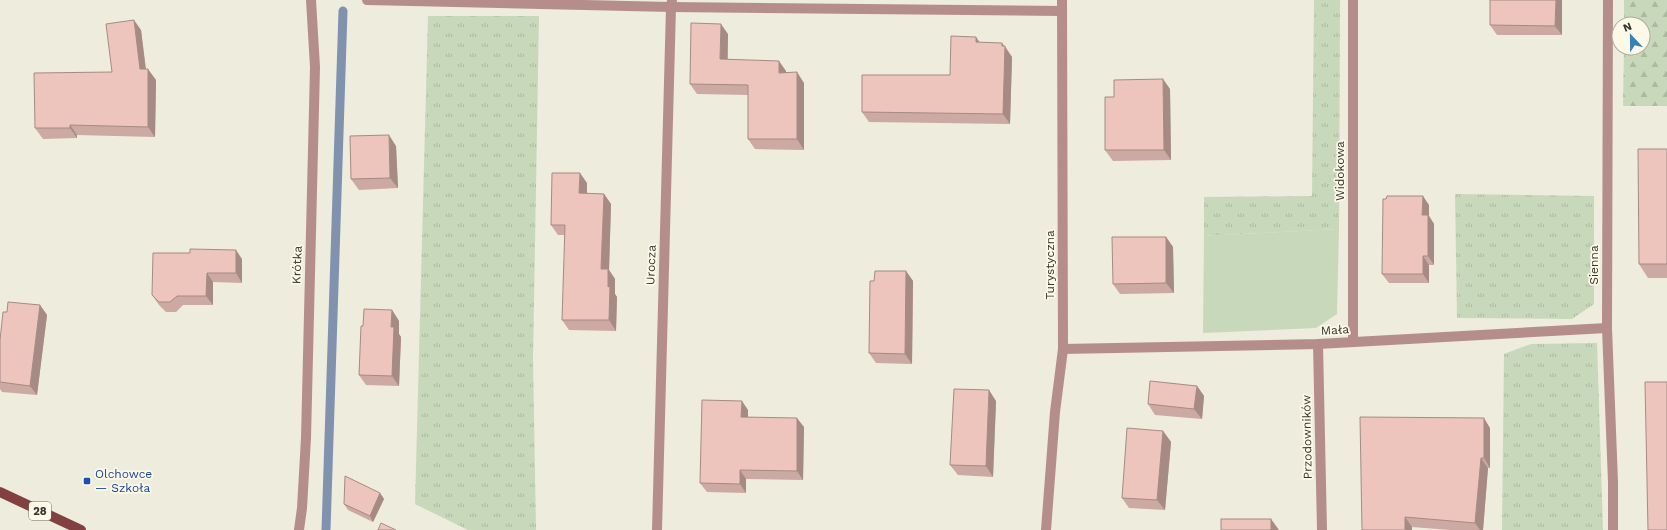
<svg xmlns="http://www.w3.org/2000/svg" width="1667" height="530" viewBox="0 0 1667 530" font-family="'Work Sans',sans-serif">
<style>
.grass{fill:url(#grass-tufts)}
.forest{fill:url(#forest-firs)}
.garden{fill:#c8d8ba}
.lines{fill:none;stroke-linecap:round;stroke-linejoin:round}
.stream{stroke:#8192ae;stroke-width:9}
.minor{stroke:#b58e8c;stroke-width:10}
.major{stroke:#824040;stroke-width:10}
.wall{fill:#cca9a3}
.shaded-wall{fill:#a68a84}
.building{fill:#edc5bd;stroke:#a68a84}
.transit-dot{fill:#1a4fb4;stroke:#fcf9e9;stroke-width:1.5}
.labels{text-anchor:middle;stroke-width:3.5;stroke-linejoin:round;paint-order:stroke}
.shield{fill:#fcf9e9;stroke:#706e65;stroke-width:1}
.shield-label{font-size:11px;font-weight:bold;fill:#34332d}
.street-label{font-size:12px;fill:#34332d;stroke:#fcf9e9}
.transit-label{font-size:12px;fill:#164399;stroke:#fcf9e9;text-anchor:start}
</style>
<defs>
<pattern id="grass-tufts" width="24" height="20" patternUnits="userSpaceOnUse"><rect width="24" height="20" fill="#c8d8ba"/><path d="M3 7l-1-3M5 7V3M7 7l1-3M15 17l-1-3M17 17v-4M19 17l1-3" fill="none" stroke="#acbaa0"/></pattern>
<pattern id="forest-firs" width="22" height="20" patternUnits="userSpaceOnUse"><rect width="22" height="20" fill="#c8d8ba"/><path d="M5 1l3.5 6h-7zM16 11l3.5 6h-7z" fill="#acbaa0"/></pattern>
</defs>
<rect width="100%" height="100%" fill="#eeecdc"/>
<g class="grass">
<polygon points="1314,0 1340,0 1339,229 1204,236 1204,197 1312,196"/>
<polygon points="428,16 539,16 533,360 536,530 468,530 415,504"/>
<polygon points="1455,194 1594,196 1594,304 1572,319 1457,318"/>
<polygon points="1597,343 1603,530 1502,530 1504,354 1531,344"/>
</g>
<polygon class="forest" points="1624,0 1667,0 1667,106 1623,106 1624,48 1643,48 1643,24 1624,24"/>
<polygon class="garden" points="1339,229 1337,314 1316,328 1203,333 1204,236"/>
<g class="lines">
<polyline class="stream" points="326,530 343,11"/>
<g class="minor">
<polyline points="367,0 671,7 1062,11"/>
<polyline points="1608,0 1607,328 1613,482 1613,530"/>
<polyline points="1353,342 1353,0"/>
<polyline points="1318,344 1322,530"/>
<polyline points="1063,349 1318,344 1607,328"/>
<polyline points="299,530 302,508 306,438 315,67 311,0"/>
<polyline points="657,530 671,7 672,0"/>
<polyline points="1046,530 1055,412 1063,349 1062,0"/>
</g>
<polyline class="major" points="0,492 81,530"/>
</g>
<g class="wall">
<polygon points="1490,0 1562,0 1562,35 1497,35 1490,25"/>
<polygon points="141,30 146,69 156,80 155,137 77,135 77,138 43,139 35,128 112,72"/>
<polygon points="728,34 728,59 786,71 786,73 804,83 804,150 755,149 748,139 748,95 697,94 690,84"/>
<polygon points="980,42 1005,46 1012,57 1010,124 869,122 862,112 950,75"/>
<polygon points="1170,89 1171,160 1113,161 1105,150 1114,97"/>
<polygon points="396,146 398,188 359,190 351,179"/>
<polygon points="1667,149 1667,278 1648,278 1639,264"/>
<polygon points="587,183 587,193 604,194 611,204 609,270 615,279 615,294 617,297 616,331 569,330 562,320 565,235 558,235 551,225"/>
<polygon points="1429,205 1429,216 1434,224 1434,265 1429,265 1429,283 1389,283 1382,274"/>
<polygon points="1166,237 1173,247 1174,293 1120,294 1113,284"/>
<polygon points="242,259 242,283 213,282 213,305 183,305 176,312 166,312 159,305 152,295"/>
<polygon points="906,271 913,281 912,364 876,363 869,353 874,281"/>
<polygon points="40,305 47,315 37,395 2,392 0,389 0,340 7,312"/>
<polygon points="392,310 399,321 399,334 401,337 399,386 366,385 359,375 363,326"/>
<polygon points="1197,386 1204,396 1202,419 1155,415 1148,404"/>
<polygon points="996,401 993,477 958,475 950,465"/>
<polygon points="748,410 748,417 804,427 803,480 746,479 746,493 707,492 700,483"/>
<polygon points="1490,428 1490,468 1488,468 1483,530 1450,530 1412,527 1362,530"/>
<polygon points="1163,431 1171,442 1165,510 1129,508 1122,498"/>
<polygon points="380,493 384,499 373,522 348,510 344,504"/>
</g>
<g class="shaded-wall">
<polygon points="1556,0 1562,0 1562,35 1555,26"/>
<polygon points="134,20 141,30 147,80 140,69"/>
<polygon points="721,24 728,34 727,69 720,59"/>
<polygon points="976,37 983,47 976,42"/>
<polygon points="1002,43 1012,57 1010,124 1003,114"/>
<polygon points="779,61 786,71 786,83 779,73"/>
<polygon points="148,69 156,80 155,137 148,127"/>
<polygon points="797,72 804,83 804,150 797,139"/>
<polygon points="1163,79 1170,89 1171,160 1164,150"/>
<polygon points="70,125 77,135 77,138 70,128"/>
<polygon points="389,135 396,146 398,188 390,178"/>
<polygon points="580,173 587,183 587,203 579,193"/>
<polygon points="604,194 611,204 609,270 615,279 615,294 617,297 616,331 609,320 608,287 601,269"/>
<polygon points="1423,196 1429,205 1429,216 1434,224 1434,265 1428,256 1422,215"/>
<polygon points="1166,237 1173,247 1174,293 1166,283"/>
<polygon points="236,250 242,259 242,283 236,273"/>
<polygon points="1423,256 1429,265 1429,283 1423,274"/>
<polygon points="906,271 913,281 912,364 905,354"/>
<polygon points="207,273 213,282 213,305 206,296"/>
<polygon points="40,305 47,315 37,395 30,386"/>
<polygon points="392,310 399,321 399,334 401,337 399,386 392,376 391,327"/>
<polygon points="1197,386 1204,396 1202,419 1194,409"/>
<polygon points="989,390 996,401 993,477 986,466"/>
<polygon points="742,401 748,410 748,426 741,417"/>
<polygon points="797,418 804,427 803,480 797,471"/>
<polygon points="1484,418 1490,428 1490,468 1484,458"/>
<polygon points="1163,431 1171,442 1165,510 1157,500"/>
<polygon points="1481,458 1488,468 1483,530 1480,530 1475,523"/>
<polygon points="740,470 746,479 746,493 740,484"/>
<polygon points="380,493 384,499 373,522 370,516"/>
<polygon points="1405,517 1412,527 1412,530 1405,530"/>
<polygon points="1271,519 1279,530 1271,530"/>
</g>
<g class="building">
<polygon points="1490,0 1556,0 1555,26 1490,25"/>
<polygon points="134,20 140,69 148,69 148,127 70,125 70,128 35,128 34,73 112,72 106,24"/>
<polygon points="691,23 721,24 720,59 779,61 779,73 797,72 797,139 748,139 748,85 690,84"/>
<polygon points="951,36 976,37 976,42 1002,43 1002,46 1005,46 1003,114 862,112 862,75 950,75"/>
<polygon points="1163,79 1164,150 1105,150 1105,97 1114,97 1114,80"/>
<polygon points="389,135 390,178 351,179 350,136"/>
<polygon points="1638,149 1667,149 1667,264 1639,264"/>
<polygon points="552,173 580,173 579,193 604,194 601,269 608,269 608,287 610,286 609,320 562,320 565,225 551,225"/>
<polygon points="1387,196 1423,196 1422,215 1428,215 1428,256 1423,256 1423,274 1382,274 1383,199 1386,199"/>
<polygon points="1112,237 1166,237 1166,283 1113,284"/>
<polygon points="190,249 236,250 236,273 207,273 206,296 177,296 170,302 159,302 152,295 153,253 190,253"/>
<polygon points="875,271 906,271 905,354 869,353 870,281 874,281"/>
<polygon points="8,302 40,305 30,386 0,382 0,340 3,312 7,312"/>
<polygon points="364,309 392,310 391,327 394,327 392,376 359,375 361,326 363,326"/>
<polygon points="1150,381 1197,386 1194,409 1148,404"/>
<polygon points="1645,382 1667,382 1667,530 1648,530"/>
<polygon points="954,389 989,390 986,466 950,465"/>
<polygon points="702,400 742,401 741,417 797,418 797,471 740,470 740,484 700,483"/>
<polygon points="1360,417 1484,418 1484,458 1481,458 1475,523 1405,517 1405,530 1362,530"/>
<polygon points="1127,428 1163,431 1157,500 1122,498"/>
<polygon points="345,476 380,493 370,516 344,504"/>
<rect x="1221" y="519" width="50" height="11"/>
<polygon points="381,523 396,530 378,530"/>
</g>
<rect class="transit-dot" x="83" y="477" width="8" height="8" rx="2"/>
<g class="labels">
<rect class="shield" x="29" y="502" width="22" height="18" rx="3"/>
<g class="shield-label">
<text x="40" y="515">28</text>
</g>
<g class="street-label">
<text transform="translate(1340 171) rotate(-90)" y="4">Widokowa</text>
<text transform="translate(297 265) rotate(-88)" y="4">Krótka</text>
<text transform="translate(651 265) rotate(-88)" y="4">Urocza</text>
<text transform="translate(1050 265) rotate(-90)" y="4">Turystyczna</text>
<text transform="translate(1594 265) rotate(-90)" y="4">Sienna</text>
<text transform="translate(1335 330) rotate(-3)" y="4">Mała</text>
<text transform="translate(1307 437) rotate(-91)" y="4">Przodowników</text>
</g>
<g class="transit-label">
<text x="95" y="478">Olchowce<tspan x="95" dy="14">— Szkoła</tspan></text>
</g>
</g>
<g transform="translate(1631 36) rotate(338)"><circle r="19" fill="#fcf9e9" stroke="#acaa9e"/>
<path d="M0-3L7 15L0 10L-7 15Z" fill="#3781b4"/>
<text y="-6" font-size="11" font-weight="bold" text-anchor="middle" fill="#34332d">N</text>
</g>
</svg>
